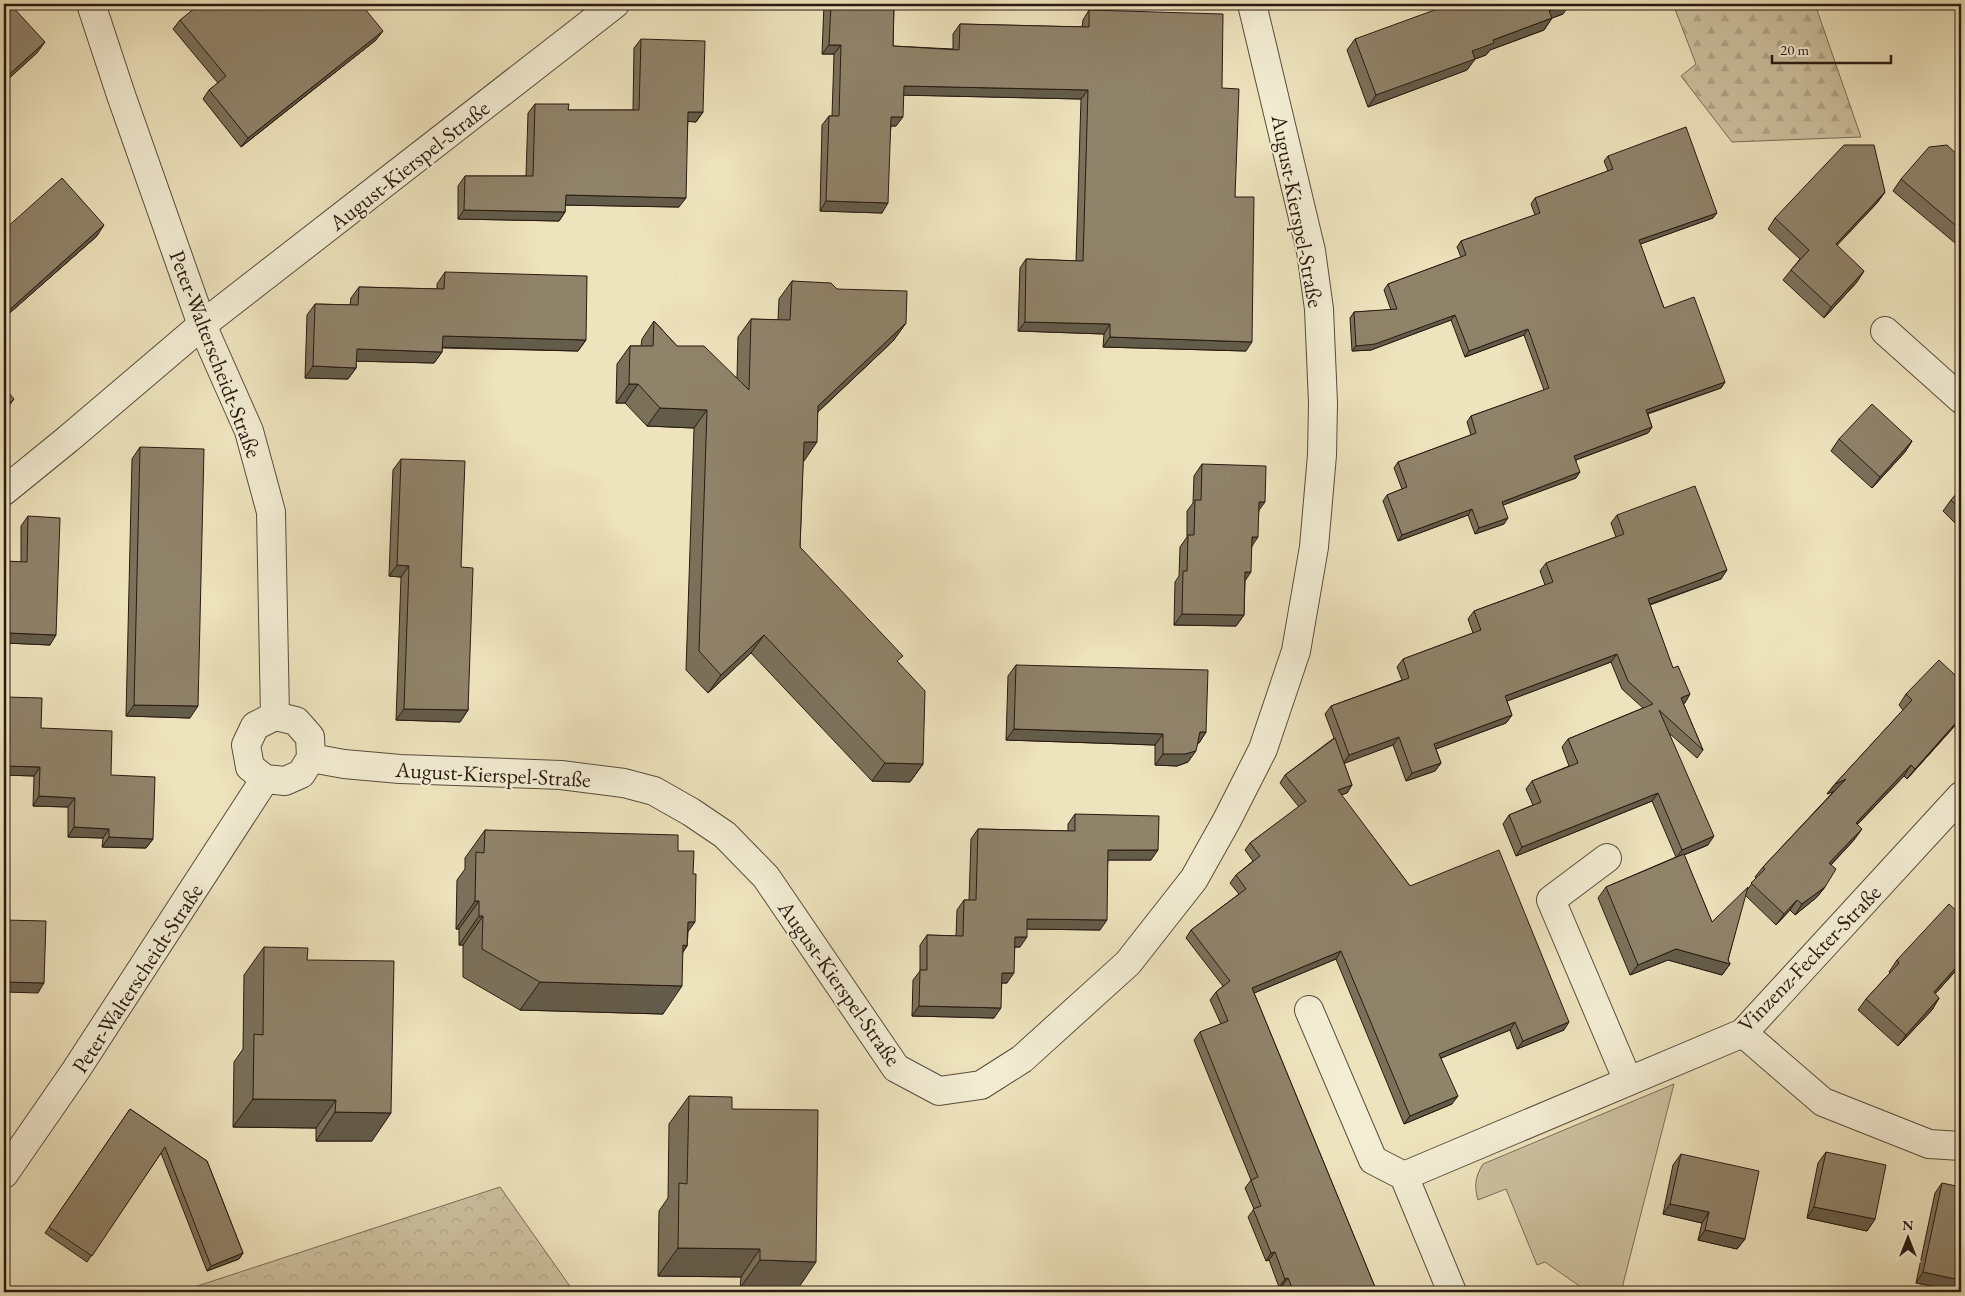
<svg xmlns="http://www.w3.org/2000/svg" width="1965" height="1296" viewBox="0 0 1965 1296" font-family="'EB Garamond',serif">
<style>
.grass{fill:#ccc1a0;stroke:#7a6e58}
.forest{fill:url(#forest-firs);stroke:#7a6e58}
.park{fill:url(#park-crowns);stroke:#7a6e58}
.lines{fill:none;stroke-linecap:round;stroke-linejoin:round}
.minor-casing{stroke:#5a4c3b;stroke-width:30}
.minor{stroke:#f3edd4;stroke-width:28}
.wall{fill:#7b715b;stroke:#291a10}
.shaded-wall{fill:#645c4a;stroke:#291a10}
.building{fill:#8f836a;stroke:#291a10}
.labels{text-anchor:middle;stroke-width:4;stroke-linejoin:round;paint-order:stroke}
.street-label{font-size:22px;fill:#291a10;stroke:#f3edd4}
</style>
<defs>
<pattern id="forest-firs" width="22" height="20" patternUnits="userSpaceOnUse" patternTransform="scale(1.25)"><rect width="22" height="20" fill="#ccc1a0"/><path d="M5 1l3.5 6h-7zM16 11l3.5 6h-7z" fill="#afa589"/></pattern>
<pattern id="park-crowns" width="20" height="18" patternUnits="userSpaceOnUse" patternTransform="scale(1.25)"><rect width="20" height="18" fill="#ccc1a0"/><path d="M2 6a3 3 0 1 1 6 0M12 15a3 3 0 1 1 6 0" fill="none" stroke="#afa589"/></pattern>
</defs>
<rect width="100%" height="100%" fill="#ede3bd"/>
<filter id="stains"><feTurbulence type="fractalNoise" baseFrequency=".004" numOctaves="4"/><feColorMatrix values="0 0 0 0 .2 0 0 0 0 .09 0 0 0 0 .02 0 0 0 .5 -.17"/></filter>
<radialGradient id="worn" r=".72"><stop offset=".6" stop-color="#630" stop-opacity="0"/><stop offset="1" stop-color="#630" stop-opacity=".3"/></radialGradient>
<path class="grass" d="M1674,1084L1621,1292H1588L1545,1262L1537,1265L1506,1189L1478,1200C1474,1186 1475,1177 1483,1164Z"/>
<polygon class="forest" points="1673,4 1815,4 1861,137 1732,142 1681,76 1696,64"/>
<polygon class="park" points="500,1187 574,1292 179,1292"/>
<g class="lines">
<defs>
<g id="minor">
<polyline points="91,4 121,95 202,325 249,431 271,512 275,716"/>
<polyline points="1885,331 1961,399"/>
<polyline points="4,491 68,439 202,325 615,4"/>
<polygon points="275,716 296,721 310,737 311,758 301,774 285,781 265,779 250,767 246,745 255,726"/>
<polyline points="311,758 344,764 400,769 561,775 624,783 654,791 691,812 725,835 766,877 896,1068 939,1091 981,1085 1022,1059 1128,963 1194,879 1227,820 1263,749 1296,651 1314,547 1322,455 1323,403 1319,309 1311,251 1252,4"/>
<polyline points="1607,858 1551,900 1628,1081"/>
<polyline points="1309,1010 1373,1160 1404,1176 1452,1292"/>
<polyline points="1743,1033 1823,1102 1929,1144 1961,1146"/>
<polyline points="4,1174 76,1070 265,779"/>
<polyline points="1404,1176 1743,1033 1961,796"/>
</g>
</defs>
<use href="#minor" class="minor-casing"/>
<use href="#minor" class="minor"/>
</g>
<g class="wall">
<polygon points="509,4 519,4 513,9"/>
<polygon points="824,4 894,4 893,46 953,49 953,34 960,24 1082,27 1083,20 1089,10 1222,88 1235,197 1246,351 1103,347 1104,334 1018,331 1020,268 1026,259 1076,261 1081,99 903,95 896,126 891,126 882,213 820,211 822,125 829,116 832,116 834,54 822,54"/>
<polygon points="1563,14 1552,18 1544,30 1490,50 1486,55 1475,59 1467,70 1368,107 1347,50 1355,39"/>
<polygon points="180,20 376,40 241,147 203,99 209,90 218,83 173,29"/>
<polygon points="641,39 703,112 696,122 688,121 679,207 565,205 565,212 559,221 458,219 458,186 465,176 526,176 528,113 535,104 568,110 633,110 634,48"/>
<polygon points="1608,156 1713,218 1640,244 1664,308 1725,382 1721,388 1648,414 1652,427 1648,433 1576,460 1576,478 1503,505 1504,524 1475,534 1468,515 1398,541 1383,501 1387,495 1402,489 1394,468 1398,462 1471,435 1467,422 1471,416 1544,390 1524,335 1465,357 1451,320 1371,350 1352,351 1350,318 1354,312 1391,310 1384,290 1388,284 1461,257 1457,247 1461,241 1535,215 1531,204 1535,198 1608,171 1604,161"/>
<polygon points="1961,158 1961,248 1893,191 1901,179"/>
<polygon points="1885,192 1877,203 1837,245 1857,282 1824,318 1783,280 1791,270 1800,259 1768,229 1775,218"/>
<polygon points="4,230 97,236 4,318"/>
<polygon points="445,272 586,340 578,351 442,348 442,352 434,363 356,361 356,368 348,379 305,378 307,315 315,304 350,305 351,298 359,287 437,289 437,284"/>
<polygon points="792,281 837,289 906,323 893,341 818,412 804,461 803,460 800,547 898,663 923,764 910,782 872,781 751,653 708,693 686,670 694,428 647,426 625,403 616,403 617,364 630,346 641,346 642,339 654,321 677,346 737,378 738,337 751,319 778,320 779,299"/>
<polygon points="1839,439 1912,441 1905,452 1872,488 1831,451"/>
<polygon points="140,447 190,718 126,716 132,459"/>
<polygon points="401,459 461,567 468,710 460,722 396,720 401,577 389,576 393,470"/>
<polygon points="1202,464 1259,511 1245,581 1244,615 1236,626 1174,625 1175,582 1179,576 1180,547 1187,537 1187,511 1193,503 1194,476"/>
<polygon points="1961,489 1961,529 1943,511 1951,500"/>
<polygon points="1617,515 1721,579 1650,605 1685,703 1683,703 1703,750 1697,758 1669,733 1708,845 1684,855 1712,922 1747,890 1756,878 1755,877 1763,867 1834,791 1827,794 1835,784 1903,710 1899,705 1906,694 1961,719 1907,779 1904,776 1857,825 1854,840 1831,865 1825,887 1817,897 1795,915 1790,910 1776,925 1745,895 1728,960 1730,964 1722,975 1668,960 1630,975 1598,898 1606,887 1676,857 1652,801 1516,856 1503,824 1509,815 1533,805 1526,789 1532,781 1569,766 1562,747 1568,739 1643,708 1622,689 1611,662 1507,701 1512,715 1506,723 1436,749 1441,763 1435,771 1406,781 1393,745 1344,763 1352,785 1347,793 1341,795 1410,886 1564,1030 1517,1049 1510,1030 1441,1058 1452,1104 1404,1124 1336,959 1254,993 1377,1292 1285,1292 1282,1286 1279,1287 1269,1260 1266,1261 1248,1217 1254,1209 1245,1188 1251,1180 1194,1040 1200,1032 1221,1024 1210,1000 1216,992 1223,986 1186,938 1191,930 1239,894 1230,883 1236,875 1253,861 1245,850 1250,843 1299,807 1280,783 1285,775 1334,738 1325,714 1331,706 1402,680 1397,667 1403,659 1473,633 1468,619 1474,611 1545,585 1540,571 1546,563 1616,537 1611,523"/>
<polygon points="28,516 50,645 8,643 6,697 41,728 111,775 153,839 146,848 102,847 103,838 68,837 68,807 33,806 34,776 4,775 4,561 21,562 21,526"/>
<polygon points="1016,665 1206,732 1199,743 1198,743 1188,762 1177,766 1155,765 1155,745 1006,740 1008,676"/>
<polygon points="1075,814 1151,860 1108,860 1100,930 1027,929 1020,947 1015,947 1007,983 1002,983 994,1018 912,1016 913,980 920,971 920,945 927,935 956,936 957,910 964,900 969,900 971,839 978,829 1068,831 1068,824"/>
<polygon points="485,830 678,851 688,933 687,946 683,952 663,1014 520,1010 463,977 463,945 459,945 459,929 456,929 457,880 465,869 465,858"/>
<polygon points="1961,915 1961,965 1935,994 1939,998 1932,1010 1898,1046 1858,1010 1866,999 1890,973 1889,972 1897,960"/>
<polygon points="264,947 307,960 372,1141 316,1141 316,1128 233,1127 234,1062 243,1049 244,975"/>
<polygon points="689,1096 732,1109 797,1290 740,1288 741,1277 658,1276 659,1211 668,1198 669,1124"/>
<polygon points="130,1109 207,1161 243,1253 239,1259 207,1271 161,1153 87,1262 45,1233"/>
<polygon points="1826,1152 1875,1219 1867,1231 1807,1218 1818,1163"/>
<polygon points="1681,1154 1745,1239 1737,1249 1698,1240 1702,1223 1663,1214 1673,1165"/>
<polygon points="1942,1183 1960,1280 1953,1290 1916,1283 1935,1193"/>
</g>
<g class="shaded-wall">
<polygon points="1568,4 1570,4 1563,14 1541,22 1549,11"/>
<polygon points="1552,18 1544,30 1490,50 1486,55 1475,59 1467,70 1368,107 1376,95 1472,51 1493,40"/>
<polygon points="383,31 376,40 241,147 248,138"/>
<polygon points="45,42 37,53 4,83 4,79"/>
<polygon points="829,45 841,45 834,54 822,54"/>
<polygon points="904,86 1088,90 1081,99 897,95"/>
<polygon points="688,112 703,112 696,122 681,121"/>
<polygon points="891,117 903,117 896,126 884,126"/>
<polygon points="1885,192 1877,203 1828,255 1836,244"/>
<polygon points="566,195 686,198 679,207 559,205"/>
<polygon points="826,201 888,203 882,213 820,211"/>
<polygon points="464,210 565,212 559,221 458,219"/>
<polygon points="1717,213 1713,218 1635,246 1639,240"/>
<polygon points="104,225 97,236 4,318 4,316 7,312"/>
<polygon points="1864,271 1857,282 1824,318 1831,307"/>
<polygon points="1455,315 1451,320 1371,350 1352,351 1356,346"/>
<polygon points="1025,322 1110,324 1104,334 1018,331"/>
<polygon points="906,323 893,341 805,424 818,406"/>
<polygon points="1528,329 1524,335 1465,357 1469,351"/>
<polygon points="443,336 586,340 578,351 435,347"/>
<polygon points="1110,337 1252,342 1246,351 1103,347"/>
<polygon points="357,349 442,352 434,363 349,361"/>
<polygon points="313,366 356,368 348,379 305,378"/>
<polygon points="1725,382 1721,388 1642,415 1646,410"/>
<polygon points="629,384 638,384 625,403 616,403"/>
<polygon points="14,399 6,410 4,412 4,408"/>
<polygon points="660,408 707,410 694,428 647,426"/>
<polygon points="1652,427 1648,433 1570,462 1574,456"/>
<polygon points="1912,441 1905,452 1872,488 1880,477"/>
<polygon points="804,442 817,442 804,461 791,460"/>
<polygon points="1580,472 1576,478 1498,507 1502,502"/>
<polygon points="1259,502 1265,502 1257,513"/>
<polygon points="1472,509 1468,515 1398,541 1402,535"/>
<polygon points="1508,518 1504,524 1475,534 1479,528"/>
<polygon points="1252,537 1258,537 1250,549"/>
<polygon points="397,565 409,566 401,577 389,576"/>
<polygon points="1727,570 1721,579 1642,607 1648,599"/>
<polygon points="1245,572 1251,572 1243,584"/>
<polygon points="1182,614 1244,615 1236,626 1174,625"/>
<polygon points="8,633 56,635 50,645 4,643"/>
<polygon points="764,635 751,653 708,693 721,675"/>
<polygon points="1617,654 1611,662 1499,704 1505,696"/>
<polygon points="1690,694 1685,703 1675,707 1681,698"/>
<polygon points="134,705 198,706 190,718 126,716"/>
<polygon points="404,709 468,710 460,722 396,720"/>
<polygon points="1512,715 1506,723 1428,752 1434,744"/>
<polygon points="1961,717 1961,719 1907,779 1915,769"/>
<polygon points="1014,729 1163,734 1155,745 1006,740"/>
<polygon points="1200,732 1206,732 1199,743 1193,743"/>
<polygon points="1399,737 1393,745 1343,764 1349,755"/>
<polygon points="1196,751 1188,762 1177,766 1155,765 1163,754"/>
<polygon points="885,763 923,764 910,782 872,781"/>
<polygon points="1441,763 1435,771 1406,781 1412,773"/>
<polygon points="1911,765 1904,776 1848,834 1856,823"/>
<polygon points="4,766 40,767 34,776 4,775"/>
<polygon points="1846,779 1838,790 1827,794 1835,784"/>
<polygon points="1352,785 1347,793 1332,798 1338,790"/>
<polygon points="1658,793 1652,801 1516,856 1522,847"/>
<polygon points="39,796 75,798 68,807 33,806"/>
<polygon points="74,827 109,829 103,838 68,837"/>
<polygon points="1862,829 1854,840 1822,874 1829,863"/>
<polygon points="1714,836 1708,845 1676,858 1682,850"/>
<polygon points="109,837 153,839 146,848 102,847"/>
<polygon points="1108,850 1158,850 1151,860 1101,860"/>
<polygon points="1825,887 1817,897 1795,915 1802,904"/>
<polygon points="1797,900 1790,910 1776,925 1784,914"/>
<polygon points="475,901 479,901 459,929 456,929"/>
<polygon points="479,916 483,916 463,945 459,945"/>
<polygon points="1027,919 1107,920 1100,930 1020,929"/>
<polygon points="688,922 695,922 675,950"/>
<polygon points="1015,937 1027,937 1020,947 1008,947"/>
<polygon points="683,945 687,946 668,974"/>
<polygon points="1676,949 1730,964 1722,975 1668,960 1630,975 1638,965"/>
<polygon points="1341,951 1336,959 1247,996 1252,988"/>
<polygon points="1961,962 1961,965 1926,1004 1934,992"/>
<polygon points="1002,973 1014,973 1007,983 995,983"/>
<polygon points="4,982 44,983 38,993 4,992"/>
<polygon points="540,982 682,986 663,1014 520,1010"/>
<polygon points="1939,998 1932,1010 1898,1046 1906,1035"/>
<polygon points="919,1006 1001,1008 994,1018 912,1016"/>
<polygon points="1515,1022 1510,1030 1434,1061 1439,1054"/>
<polygon points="1569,1022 1564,1030 1517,1049 1523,1041"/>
<polygon points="1458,1096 1452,1104 1404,1124 1410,1116"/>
<polygon points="253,1099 336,1100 316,1128 233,1127"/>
<polygon points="335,1112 391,1113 372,1141 316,1141"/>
<polygon points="1670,1204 1709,1212 1702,1223 1663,1214"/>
<polygon points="1814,1207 1875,1219 1867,1231 1807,1218"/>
<polygon points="1705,1230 1745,1239 1737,1249 1698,1240"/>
<polygon points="678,1248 760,1249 741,1277 658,1276"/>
<polygon points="1275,1252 1269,1260 1266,1261 1271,1253"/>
<polygon points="243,1253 239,1259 207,1271 211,1266"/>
<polygon points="760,1260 816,1262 797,1290 740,1288"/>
<polygon points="1923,1272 1960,1280 1953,1290 1916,1283"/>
<polygon points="1288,1278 1282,1286 1279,1287 1285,1279"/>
</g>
<g class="building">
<polygon points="4,4 10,4 45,42 4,79"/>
<polygon points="200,4 361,4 383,31 248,138 209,90 226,76 180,20"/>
<polygon points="831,4 894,4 893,46 959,50 960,24 1089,27 1089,10 1223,14 1222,88 1239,89 1235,197 1254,197 1252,342 1110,337 1110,324 1025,322 1026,259 1083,261 1088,90 904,86 903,117 891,117 888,203 826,201 829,116 839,116 841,45 829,45"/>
<polygon points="1451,4 1568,4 1549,11 1552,18 1493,40 1494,43 1472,51 1475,59 1376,95 1355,39"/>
<polygon points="641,39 705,41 703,112 688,112 686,198 566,195 565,212 464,210 465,176 533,176 535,104 569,104 568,110 639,110"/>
<polygon points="1686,127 1717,213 1639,240 1664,308 1694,297 1725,382 1646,410 1652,427 1574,456 1580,472 1502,502 1508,518 1479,528 1472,509 1402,535 1387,495 1407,487 1398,462 1476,433 1471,416 1549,388 1528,329 1469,351 1455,315 1375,344 1356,346 1354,312 1397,309 1388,284 1466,255 1461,241 1540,213 1535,198 1613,169 1608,156"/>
<polygon points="1844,145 1874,145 1885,192 1836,244 1864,271 1831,307 1791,270 1809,250 1775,218"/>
<polygon points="1947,145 1961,158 1961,230 1901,179 1929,147"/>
<polygon points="62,178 104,225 7,312 4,308 4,230"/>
<polygon points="445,272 587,276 586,340 443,336 442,352 357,349 356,368 313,366 315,304 358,305 359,287 444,289"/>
<polygon points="792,281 831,283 837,289 907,291 906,323 818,406 817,442 804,442 800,547 903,656 897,661 925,691 923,764 885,763 764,635 721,675 699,651 707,410 660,408 638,384 629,384 630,346 653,346 654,321 677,346 704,346 749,390 751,319 790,320"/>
<polygon points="4,387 14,399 4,408"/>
<polygon points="1872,404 1912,441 1880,477 1839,439"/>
<polygon points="140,447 204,449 198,706 134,705"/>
<polygon points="401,459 465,461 461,567 473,568 468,710 404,709 409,566 397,565"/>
<polygon points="1202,464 1266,466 1265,502 1259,502 1258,537 1252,537 1251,572 1245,572 1244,615 1182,614 1183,571 1187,571 1188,535 1194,535 1195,500 1201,500"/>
<polygon points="1695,486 1727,570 1648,599 1673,668 1678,666 1690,694 1681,698 1703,750 1659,710 1714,836 1682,850 1658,793 1522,847 1509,815 1541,802 1532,781 1578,763 1568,739 1653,704 1628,681 1617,654 1505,696 1512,715 1434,744 1441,763 1412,773 1399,737 1349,755 1331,706 1409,678 1403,659 1481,630 1474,611 1553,582 1546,563 1624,534 1617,515"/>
<polygon points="1961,489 1961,510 1951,500"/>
<polygon points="28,516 60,518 56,635 8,633 6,697 42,698 41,728 112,731 111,775 155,777 153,839 109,837 109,829 74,827 75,798 39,796 40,767 4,766 5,738 4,738 4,561 27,562"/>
<polygon points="1939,660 1955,675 1961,668 1961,717 1915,769 1911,765 1856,823 1862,829 1829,863 1836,869 1825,887 1802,904 1797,900 1784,914 1751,883 1765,869 1763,867 1846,779 1835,784 1912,700 1906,694"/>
<polygon points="1016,665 1208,670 1206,732 1200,732 1196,751 1185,754 1163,754 1163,734 1014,729"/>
<polygon points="1335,738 1352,785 1338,790 1410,886 1499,850 1569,1022 1523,1041 1515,1022 1439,1054 1458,1096 1410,1116 1341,951 1252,988 1377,1292 1294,1292 1288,1278 1285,1279 1275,1252 1271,1253 1253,1209 1261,1206 1251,1180 1258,1177 1200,1032 1228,1021 1216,992 1230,981 1191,930 1246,889 1236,875 1260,856 1250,843 1306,801 1285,775"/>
<polygon points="1075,814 1159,816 1158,850 1108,850 1107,920 1027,919 1027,937 1015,937 1014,973 1002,973 1001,1008 919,1006 920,970 927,970 927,935 963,936 964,900 976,900 978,829 1075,831"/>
<polygon points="485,830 678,835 678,851 694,851 693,874 696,874 695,922 688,922 687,946 683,945 682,986 540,982 482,949 483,916 479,916 479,901 475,901 476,852 484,853"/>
<polygon points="1684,854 1712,922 1748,887 1728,960 1730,964 1676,949 1638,965 1606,887"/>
<polygon points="1949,904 1961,915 1961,962 1934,992 1939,998 1906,1035 1866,999 1899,963 1897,960"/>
<polygon points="4,920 46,921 44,983 4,982"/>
<polygon points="264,947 308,948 307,960 394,961 391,1113 335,1112 336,1100 253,1099 254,1034 263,1035"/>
<polygon points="689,1096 732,1097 732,1109 818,1110 816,1262 760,1260 760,1249 678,1248 679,1183 687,1184"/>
<polygon points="130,1109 207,1161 243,1253 211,1266 165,1147 92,1256 49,1227"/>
<polygon points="1826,1152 1886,1165 1875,1219 1814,1207"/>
<polygon points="1681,1154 1759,1171 1745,1239 1705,1230 1709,1212 1670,1204"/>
<polygon points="1942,1183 1961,1187 1961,1274 1960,1280 1923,1272"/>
</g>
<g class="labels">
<g class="street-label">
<text transform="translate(409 165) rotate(-38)" y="8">August-Kierspel-Straße</text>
<text transform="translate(1298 211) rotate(79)" y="8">August-Kierspel-Straße</text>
<text transform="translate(216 354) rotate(69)" y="8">Peter-Walterscheidt-Straße</text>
<text transform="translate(493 774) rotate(3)" y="8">August-Kierspel-Straße</text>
<text transform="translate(1809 958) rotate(-46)" y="8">Vinzenz-Feckter-Straße</text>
<text transform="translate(137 978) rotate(-57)" y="8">Peter-Walterscheidt-Straße</text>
<text transform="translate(840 983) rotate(55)" y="8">August-Kierspel-Straße</text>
</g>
</g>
<rect width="1965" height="1296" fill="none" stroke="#ede3bd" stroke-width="20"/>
<rect x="5" y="5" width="1955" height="1286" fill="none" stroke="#291a10" stroke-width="2.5"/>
<rect x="10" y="10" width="1945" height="1276" fill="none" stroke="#291a10"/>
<g transform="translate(1908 1238)" stroke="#f3edd4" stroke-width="4" paint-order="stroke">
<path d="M0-4L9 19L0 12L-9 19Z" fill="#291a10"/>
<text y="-8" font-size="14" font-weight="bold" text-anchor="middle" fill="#291a10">N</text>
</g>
<path d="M1772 55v8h119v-8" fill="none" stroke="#291a10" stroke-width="2.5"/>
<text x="1780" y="55" font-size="15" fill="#291a10" stroke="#f3edd4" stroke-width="4" paint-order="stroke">20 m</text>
<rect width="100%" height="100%" filter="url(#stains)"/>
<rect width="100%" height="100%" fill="url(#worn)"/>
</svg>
